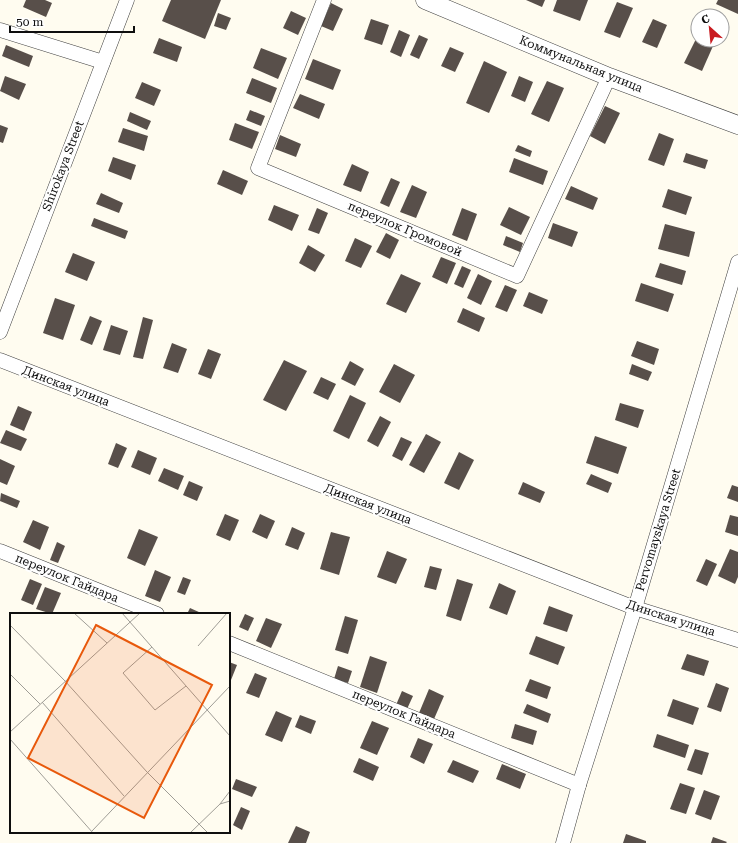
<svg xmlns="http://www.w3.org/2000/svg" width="738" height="843" viewBox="0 0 738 843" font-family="'Roboto Serif',serif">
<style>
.building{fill:#584f4a}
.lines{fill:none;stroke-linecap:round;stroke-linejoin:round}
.minor-casing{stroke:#414141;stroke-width:15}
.tertiary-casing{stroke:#414141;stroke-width:19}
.minor{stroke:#fff;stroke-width:14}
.tertiary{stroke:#fff;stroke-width:18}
.labels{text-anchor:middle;stroke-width:4;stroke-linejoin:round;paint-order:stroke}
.street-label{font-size:12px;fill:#0e0e0e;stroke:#fff}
.inset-road{fill:none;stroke:#9f9d96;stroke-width:1}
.view{fill:#e8590c;fill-opacity:0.15;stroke:#e8590c;stroke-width:2}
.inset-edge{fill:none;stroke:#0e0e0e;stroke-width:2}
</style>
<rect width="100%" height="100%" fill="#fffcf0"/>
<g class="building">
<polygon points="26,0 45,0 52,3 46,17 23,7"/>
<polygon points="171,0 221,0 205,39 162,21"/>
<polygon points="526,0 545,0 542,7"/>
<polygon points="557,0 588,0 580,21 553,11"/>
<polygon points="718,0 738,0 738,14 716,4"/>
<polygon points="617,2 633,8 620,38 604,32"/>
<polygon points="331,3 343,9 333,31 321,26"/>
<polygon points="291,11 306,18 298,35 283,28"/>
<polygon points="218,13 231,18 226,30 214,26"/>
<polygon points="371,19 389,25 382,45 364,39"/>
<polygon points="653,19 667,25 657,48 642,42"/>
<polygon points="399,30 410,35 401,57 390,52"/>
<polygon points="419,35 428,39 419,59 410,55"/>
<polygon points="159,38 182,47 177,62 153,53"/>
<polygon points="696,39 713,46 702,71 684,63"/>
<polygon points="6,45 33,56 29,67 2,56"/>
<polygon points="450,47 464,53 455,72 441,66"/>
<polygon points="261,48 287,58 278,79 253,68"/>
<polygon points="313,59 341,70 333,90 305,79"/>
<polygon points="484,61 507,72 489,113 466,103"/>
<polygon points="5,76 26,84 19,100 0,91"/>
<polygon points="519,76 533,82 525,102 511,96"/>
<polygon points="252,78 277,88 271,103 246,93"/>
<polygon points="547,81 564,88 549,122 531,114"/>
<polygon points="142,82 161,90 154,106 135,98"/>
<polygon points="300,94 325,104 319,119 293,108"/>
<polygon points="605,106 620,113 605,144 590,136"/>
<polygon points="250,110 265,116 261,126 246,120"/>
<polygon points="130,112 151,121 147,130 127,121"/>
<polygon points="235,123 259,132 252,149 229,140"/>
<polygon points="0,125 8,128 3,143 0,142"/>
<polygon points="123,128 148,136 144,151 118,142"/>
<polygon points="659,133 674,139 664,166 648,160"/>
<polygon points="280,135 301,144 296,157 275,149"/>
<polygon points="518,145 532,151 530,157 515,151"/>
<polygon points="686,153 708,160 705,169 683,162"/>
<polygon points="113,157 136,165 131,180 108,171"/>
<polygon points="514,158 548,171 543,185 509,172"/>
<polygon points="352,164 369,172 361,192 343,185"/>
<polygon points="223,170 248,181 242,195 217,184"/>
<polygon points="391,178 400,182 389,207 380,203"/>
<polygon points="412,185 427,192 416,218 400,212"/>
<polygon points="571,186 598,198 593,210 565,199"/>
<polygon points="668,189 692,197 686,215 662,207"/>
<polygon points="101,193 123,203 119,213 96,204"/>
<polygon points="274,205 299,215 292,231 268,220"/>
<polygon points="509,207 530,217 521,235 500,225"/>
<polygon points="317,208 328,213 319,234 308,230"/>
<polygon points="462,208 477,214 467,241 452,235"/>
<polygon points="94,218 128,231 125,239 91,226"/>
<polygon points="553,223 578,232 572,247 548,238"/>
<polygon points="665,224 695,232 689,257 658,249"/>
<polygon points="386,233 399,240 390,259 376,252"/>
<polygon points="506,236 523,243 520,252 503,245"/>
<polygon points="355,238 372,246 361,268 345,261"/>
<polygon points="308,245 325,255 315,272 299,263"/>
<polygon points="73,253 95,262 87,281 65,272"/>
<polygon points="441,257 456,263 447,284 432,277"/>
<polygon points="660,263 686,271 682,285 655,277"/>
<polygon points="462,266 471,270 463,288 454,284"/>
<polygon points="401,274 421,283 406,313 386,304"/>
<polygon points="478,274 492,281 481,305 467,298"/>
<polygon points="641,283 674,294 668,312 635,301"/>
<polygon points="505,285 517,290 507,312 495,307"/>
<polygon points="529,292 548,300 542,314 523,306"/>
<polygon points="55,298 75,305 63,340 43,333"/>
<polygon points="463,308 485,318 479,332 457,322"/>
<polygon points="90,316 102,321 92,345 80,340"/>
<polygon points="143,317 153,320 143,359 133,357"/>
<polygon points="111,325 128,331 120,355 103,350"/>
<polygon points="637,341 659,349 654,365 631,356"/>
<polygon points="172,343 187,349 178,373 163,368"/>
<polygon points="208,349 221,354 211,379 198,374"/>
<polygon points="284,360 307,371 286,411 263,400"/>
<polygon points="350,361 364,369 355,386 341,379"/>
<polygon points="394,364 415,375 400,403 379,392"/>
<polygon points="632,364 652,372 648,381 629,374"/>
<polygon points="321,377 336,384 328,400 313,393"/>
<polygon points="350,395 366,403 349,439 333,431"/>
<polygon points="620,403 644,410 638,428 615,420"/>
<polygon points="18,406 32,412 24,431 10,425"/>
<polygon points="380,416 391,422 378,447 367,441"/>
<polygon points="6,430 27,439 21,451 0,443"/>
<polygon points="426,434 441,442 424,473 409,465"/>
<polygon points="595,436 627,447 618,474 586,463"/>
<polygon points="401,437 412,442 402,461 392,456"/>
<polygon points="116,443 127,448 118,468 108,464"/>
<polygon points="138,450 157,458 150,475 131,467"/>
<polygon points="459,452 474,460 459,490 444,483"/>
<polygon points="0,459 15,466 7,485 0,482"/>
<polygon points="164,468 184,476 178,490 158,481"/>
<polygon points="591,474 612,483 608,493 586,484"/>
<polygon points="189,481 203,487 197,501 183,495"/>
<polygon points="523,482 545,492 540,503 518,494"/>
<polygon points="732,485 738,487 738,502 727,498"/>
<polygon points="1,493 20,501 17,508 0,501"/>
<polygon points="225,514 239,520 230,541 216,535"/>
<polygon points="260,514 275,521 267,539 252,532"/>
<polygon points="730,515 738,517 738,536 725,532"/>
<polygon points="33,520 49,527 40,550 23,542"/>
<polygon points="292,527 305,533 298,550 285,545"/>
<polygon points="139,529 158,537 145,566 127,558"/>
<polygon points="331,532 350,537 339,575 320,569"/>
<polygon points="57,542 65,546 58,563 50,560"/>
<polygon points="730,549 738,552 738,577 735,584 718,576"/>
<polygon points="387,551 407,559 396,584 377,577"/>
<polygon points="706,559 717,564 707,586 696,581"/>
<polygon points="430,566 442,569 436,590 424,587"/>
<polygon points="155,570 171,577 160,602 145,596"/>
<polygon points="183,577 191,580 185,595 177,592"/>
<polygon points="30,579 42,584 33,605 21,600"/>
<polygon points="457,579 473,584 461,621 446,616"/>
<polygon points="499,583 516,591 507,615 489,608"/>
<polygon points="45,587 61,593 52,614 36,609"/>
<polygon points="549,606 573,615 567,632 543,624"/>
<polygon points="190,608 201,613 200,614 187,614"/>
<polygon points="245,614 254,618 248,631 239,627"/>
<polygon points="345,616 358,620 348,654 335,650"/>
<polygon points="266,618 282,624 271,648 256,641"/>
<polygon points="536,636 565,647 558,665 529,654"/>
<polygon points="687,654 709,661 704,676 681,669"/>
<polygon points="370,656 387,662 377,693 360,687"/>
<polygon points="229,662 237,665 229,685"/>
<polygon points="338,666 352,671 348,683 334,679"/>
<polygon points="255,673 267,678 259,698 246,693"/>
<polygon points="530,679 551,687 547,699 525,691"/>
<polygon points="716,683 729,688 721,712 707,707"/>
<polygon points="429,689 444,696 434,719 419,713"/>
<polygon points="402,691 413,696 407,709 396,705"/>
<polygon points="673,699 699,708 693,725 667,716"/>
<polygon points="527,704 551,714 548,723 523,713"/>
<polygon points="276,711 292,718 282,742 265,735"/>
<polygon points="300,715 316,721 311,734 295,727"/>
<polygon points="372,721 389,728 377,755 360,748"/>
<polygon points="515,724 537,731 533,745 511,738"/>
<polygon points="657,734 689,745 685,758 653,747"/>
<polygon points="418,738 433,744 424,764 410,757"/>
<polygon points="695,749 709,753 702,775 687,770"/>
<polygon points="359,758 379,767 373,781 353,772"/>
<polygon points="453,760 479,771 473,783 447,772"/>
<polygon points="502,764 526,774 520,789 496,779"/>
<polygon points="236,779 257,787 252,797 232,789"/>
<polygon points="680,783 695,788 686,814 670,809"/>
<polygon points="704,790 720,796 711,820 695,814"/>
<polygon points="241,807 250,811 242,830 233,825"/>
<polygon points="296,826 310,832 306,843 288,843"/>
<polygon points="626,834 646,841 646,843 623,843"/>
<polygon points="713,837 727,842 726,843 711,843"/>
</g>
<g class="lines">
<defs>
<g id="minor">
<polyline points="324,0 258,168 517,276 609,77"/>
<polyline points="0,30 103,62"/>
<polyline points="0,332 127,0"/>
<polyline points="0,360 635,608 738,640"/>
<polyline points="0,551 157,614"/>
<polyline points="229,643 579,785"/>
<polyline points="563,843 579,785 635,608 738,262"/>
</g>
<polyline id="tertiary" points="425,0 609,77 738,125"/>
</defs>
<use href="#minor" class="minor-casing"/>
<use href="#tertiary" class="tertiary-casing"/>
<use href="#minor" class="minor"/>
<use href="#tertiary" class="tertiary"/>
</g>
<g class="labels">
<g class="street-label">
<text transform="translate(581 64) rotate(22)" y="4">Коммунальная улица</text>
<text transform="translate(63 166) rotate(-69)" y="4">Shirokaya Street</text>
<text transform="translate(405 229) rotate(23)" y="4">переулок Громовой</text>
<text transform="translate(66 386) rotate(21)" y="4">Динская улица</text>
<text transform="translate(368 504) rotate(21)" y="4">Динская улица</text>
<text transform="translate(658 530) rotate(-73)" y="4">Pervomayskaya Street</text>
<text transform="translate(67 578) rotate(22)" y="4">переулок Гайдара</text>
<text transform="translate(671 618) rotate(18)" y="4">Динская улица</text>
<text transform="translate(404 714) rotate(22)" y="4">переулок Гайдара</text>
</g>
</g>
<g transform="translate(10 613)">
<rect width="220" height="220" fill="#fffcf0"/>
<path class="inset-road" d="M64,0L97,30M112,0L220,123M0,12L55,68L137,159L198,220M188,33L217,0M142,34L113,60L145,97L176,73M0,61L30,91M32,89L114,183M0,119L130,0M0,126L83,220M210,191L220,178M82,218L220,73M180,220L210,191L220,188"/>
<path class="view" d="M86,12L202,72L134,205L18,145Z"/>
<rect width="220" height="220" class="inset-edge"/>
</g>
<g transform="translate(710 28) rotate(333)"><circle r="19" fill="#ffffff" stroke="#9f9f9f"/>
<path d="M0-3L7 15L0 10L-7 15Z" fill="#c91b20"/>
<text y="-6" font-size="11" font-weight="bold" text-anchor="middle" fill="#0e0e0e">С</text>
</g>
<path d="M10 26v6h124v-6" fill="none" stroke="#0e0e0e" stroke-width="2"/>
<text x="16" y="26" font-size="12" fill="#0e0e0e" stroke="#ffffff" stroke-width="3" paint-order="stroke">50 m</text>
</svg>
